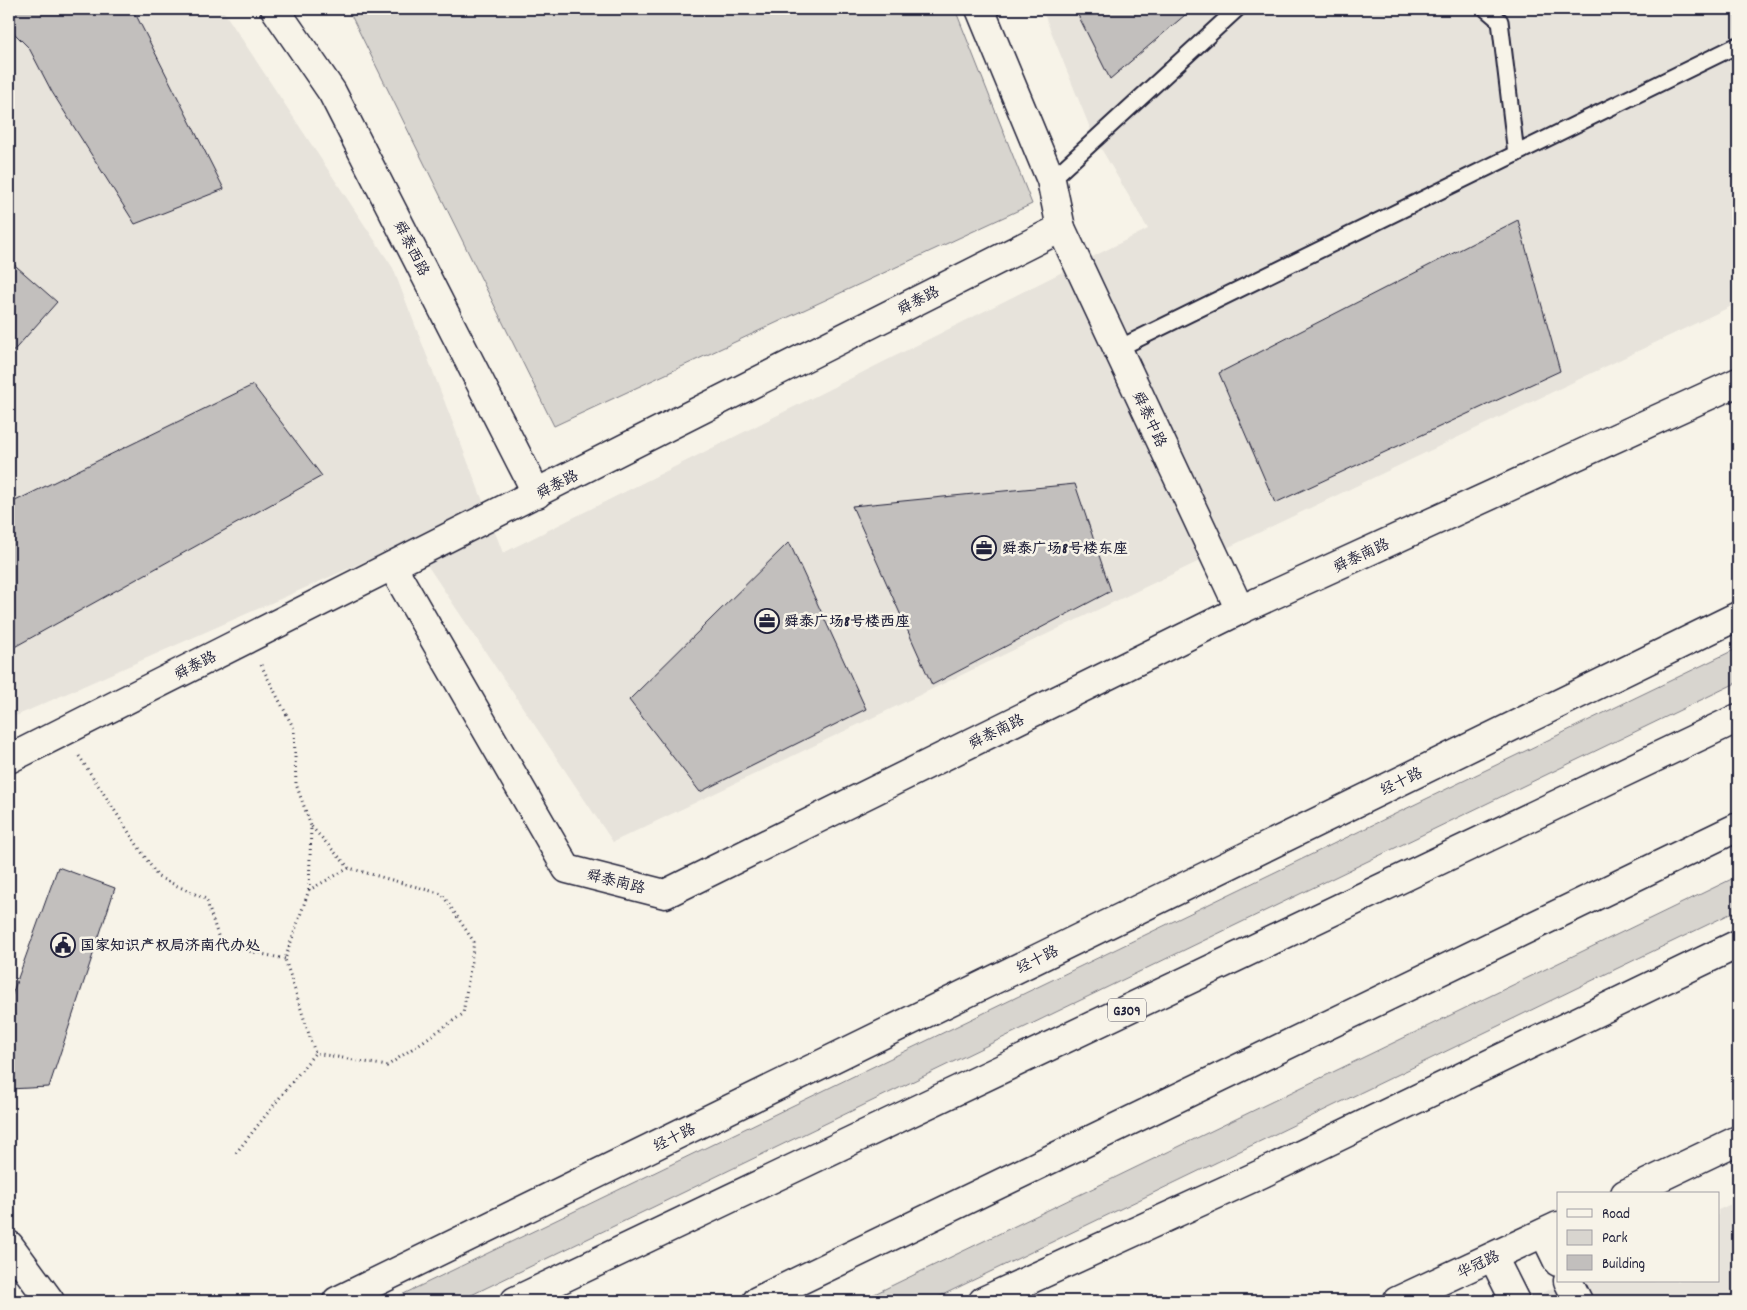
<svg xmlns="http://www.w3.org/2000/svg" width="1747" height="1310" viewBox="0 0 1747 1310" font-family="Dekko,'LXGW WenKai TC',sans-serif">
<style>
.built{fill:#e7e3db}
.green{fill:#d8d5cf;stroke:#7d7c85}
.building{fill:#c2bfbd;stroke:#22223b}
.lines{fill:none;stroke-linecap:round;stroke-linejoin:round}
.service-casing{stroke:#22223b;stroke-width:19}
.minor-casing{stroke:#22223b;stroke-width:31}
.tertiary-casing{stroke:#22223b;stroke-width:31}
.secondary-casing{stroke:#22223b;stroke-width:31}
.primary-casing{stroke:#22223b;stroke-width:31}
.trunk-casing{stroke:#22223b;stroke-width:31}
.path{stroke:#22223b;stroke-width:3;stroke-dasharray:1 4;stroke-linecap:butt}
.service{stroke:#f7f3e8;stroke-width:15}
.minor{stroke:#f7f3e8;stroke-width:28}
.tertiary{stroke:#f7f3e8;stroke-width:28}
.secondary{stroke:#f7f3e8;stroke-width:28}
.primary{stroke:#f7f3e8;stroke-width:28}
.trunk{stroke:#f7f3e8;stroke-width:28}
.labels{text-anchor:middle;stroke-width:5;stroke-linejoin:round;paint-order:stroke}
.shield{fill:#f7f3e8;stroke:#62616f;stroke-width:1}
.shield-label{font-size:14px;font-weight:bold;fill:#22223b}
.street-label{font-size:15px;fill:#22223b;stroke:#f7f3e8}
.poi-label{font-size:15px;font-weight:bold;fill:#22223b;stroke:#f7f3e8;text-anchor:start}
</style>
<rect width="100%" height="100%" fill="#f7f3e8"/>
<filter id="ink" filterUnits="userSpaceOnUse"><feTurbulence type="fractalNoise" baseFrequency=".02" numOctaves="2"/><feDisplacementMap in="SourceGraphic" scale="10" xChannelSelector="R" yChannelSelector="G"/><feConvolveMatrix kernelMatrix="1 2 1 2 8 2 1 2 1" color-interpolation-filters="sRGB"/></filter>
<g filter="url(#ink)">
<g class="built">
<polygon points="9,9 222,9 393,268 503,553 1148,229 1092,133 1042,9 1738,9 1738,303 613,842 411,541 9,719"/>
<polygon points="1738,1201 1738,1301 1525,1301 1568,1281 1718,1281 1718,1210"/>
</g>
<g class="green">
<polygon points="348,9 955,9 1032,204 554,426"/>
<polygon points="1738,648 1738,682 459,1301 389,1301"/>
<polygon points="1738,876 1738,910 930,1301 860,1301"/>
</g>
<g class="building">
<polygon points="9,9 130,9 137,17 224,189 135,224 52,92 29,48 9,28"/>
<polygon points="1075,9 1192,9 1110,79"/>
<polygon points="1518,220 1560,371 1275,503 1219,373"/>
<polygon points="9,260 57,302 9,356"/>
<polygon points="253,385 322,476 9,650 9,504"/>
<polygon points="1075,484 1111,591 932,685 852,506"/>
<polygon points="789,542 866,709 700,792 629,700"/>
<polygon points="58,867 115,888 49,1087 9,1089 9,1003"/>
</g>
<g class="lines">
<defs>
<g id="service">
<polyline points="1486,9 1500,21 1516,154"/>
<polyline points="1051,180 1237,9"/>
<polyline points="1117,349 1738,45"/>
</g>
<g id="minor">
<polyline points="275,9 332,92 537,494"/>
<polyline points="1061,228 1240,610"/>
<polyline points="392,566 567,869 665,894 1240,610 1738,382"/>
<polyline points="9,759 1061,228 1051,180 980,9"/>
</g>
<g id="tertiary">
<polyline points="1625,1194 1738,1140"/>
<polyline points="1544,1233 1558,1262"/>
<polyline points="1493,1257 1515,1301"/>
<polyline points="1568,1281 1578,1301"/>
<polyline points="1397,1301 1558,1226"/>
</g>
<g id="secondary">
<polyline points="337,1301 1738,616"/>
<polyline points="983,1301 1261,1174 1738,944"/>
</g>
<polyline id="primary" points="9,1245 50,1301"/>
<g id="trunk">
<polyline points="515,1301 1738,718"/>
<polyline points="757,1301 1738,827"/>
</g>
</defs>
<use href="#service" class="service-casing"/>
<use href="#minor" class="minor-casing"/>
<use href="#tertiary" class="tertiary-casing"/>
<use href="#secondary" class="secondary-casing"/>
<use href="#primary" class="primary-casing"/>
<use href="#trunk" class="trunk-casing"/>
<g class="path">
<polyline points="261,665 294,729 296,784 311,826"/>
<polyline points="79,756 158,877 206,899 221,945 285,959"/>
<polyline points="309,890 311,826 349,868"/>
<polyline points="236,1153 315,1053 387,1066 463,1014 474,942 442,894 349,868 309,890 285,959 315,1053"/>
</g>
<use href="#service" class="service"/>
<use href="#minor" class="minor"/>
<use href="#tertiary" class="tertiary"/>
<use href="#secondary" class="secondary"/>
<use href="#primary" class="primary"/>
<use href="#trunk" class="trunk"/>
</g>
</g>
<defs>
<symbol id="office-ring" viewBox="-11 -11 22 22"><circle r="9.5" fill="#f7f3e8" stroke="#22223b" stroke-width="1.5"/><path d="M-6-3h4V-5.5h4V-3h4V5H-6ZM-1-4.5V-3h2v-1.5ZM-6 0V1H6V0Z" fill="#22223b"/></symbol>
<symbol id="civic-ring" viewBox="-11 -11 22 22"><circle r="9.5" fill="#f7f3e8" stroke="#22223b" stroke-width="1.5"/><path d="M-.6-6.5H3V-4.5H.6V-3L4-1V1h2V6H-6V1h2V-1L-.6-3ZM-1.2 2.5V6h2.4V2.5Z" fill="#22223b"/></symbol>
</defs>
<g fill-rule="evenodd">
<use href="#office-ring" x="970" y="534" width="28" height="28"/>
<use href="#office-ring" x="753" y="607" width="28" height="28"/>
<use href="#civic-ring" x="49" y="931" width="28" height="28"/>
</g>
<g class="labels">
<rect class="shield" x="1108" y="998.5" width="38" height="23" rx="4"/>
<g class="shield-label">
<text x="1127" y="1015">G309</text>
</g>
<g class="street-label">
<text transform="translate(412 248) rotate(63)" y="5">舜泰西路</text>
<text transform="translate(918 300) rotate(-27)" y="5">舜泰路</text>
<text transform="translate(1150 419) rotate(65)" y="5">舜泰中路</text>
<text transform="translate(557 484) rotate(-27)" y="5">舜泰路</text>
<text transform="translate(1361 555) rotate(-25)" y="5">舜泰南路</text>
<text transform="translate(195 665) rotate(-27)" y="5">舜泰路</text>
<text transform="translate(996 731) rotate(-26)" y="5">舜泰南路</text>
<text transform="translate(1401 781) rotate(-26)" y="5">经十路</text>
<text transform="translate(616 881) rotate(14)" y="5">舜泰南路</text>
<text transform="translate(1037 959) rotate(-26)" y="5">经十路</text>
<text transform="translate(674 1137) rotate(-26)" y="5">经十路</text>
<text transform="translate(1478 1264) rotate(-25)" y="5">华冠路</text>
</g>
<g class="poi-label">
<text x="1002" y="553">舜泰广场8号楼东座</text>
<text x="784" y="626">舜泰广场8号楼西座</text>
<text x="80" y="950">国家知识产权局济南代办处</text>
</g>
</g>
<rect width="1747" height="1310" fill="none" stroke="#f7f3e8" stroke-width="30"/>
<rect x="15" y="15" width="1717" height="1280" fill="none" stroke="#22223b" stroke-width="2" filter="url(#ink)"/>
<rect x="1557" y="1192" width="162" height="90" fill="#f7f3e8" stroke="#a29fa3"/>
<rect x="1567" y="1209" width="25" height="8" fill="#f7f3e8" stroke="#a29fa3"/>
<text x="1602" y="1218" font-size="15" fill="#22223b">Road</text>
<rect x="1567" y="1230" width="25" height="15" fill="#d8d5cf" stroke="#a29fa3"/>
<text x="1602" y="1242" font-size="15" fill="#22223b">Park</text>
<rect x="1567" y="1255" width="25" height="15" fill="#c2bfbd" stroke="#a29fa3"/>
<text x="1602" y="1268" font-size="15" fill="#22223b">Building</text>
</svg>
